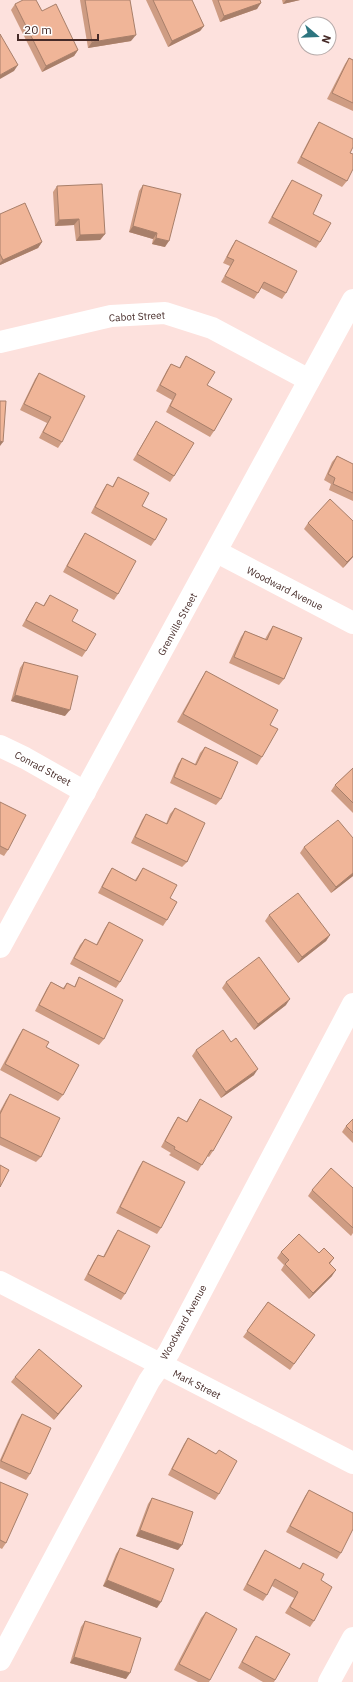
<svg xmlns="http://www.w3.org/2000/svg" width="353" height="1682" viewBox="0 0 353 1682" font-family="'IBM Plex Sans',sans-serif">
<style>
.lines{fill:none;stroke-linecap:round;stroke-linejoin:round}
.minor{stroke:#fff;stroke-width:22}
.wall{fill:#ce9c83}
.shaded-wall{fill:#a87f6a}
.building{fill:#f0b598;stroke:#a87f6a}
.labels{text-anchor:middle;stroke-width:3;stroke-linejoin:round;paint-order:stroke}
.street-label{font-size:10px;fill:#462b28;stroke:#fff}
</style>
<rect width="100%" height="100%" fill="#fde1dd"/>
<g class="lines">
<g class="minor">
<polyline points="0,342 111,316 165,313 212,328 309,380"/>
<polyline points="217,552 353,623"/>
<polyline points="0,746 25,758 85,792"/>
<polyline points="0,947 353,300"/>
<polyline points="0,1282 353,1463"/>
<polyline points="0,1660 149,1381 169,1352 353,1004"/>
<polyline points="329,1682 353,1638"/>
</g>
</g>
<g class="wall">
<polygon points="80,0 130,0 131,41 88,48"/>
<polygon points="146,0 192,0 204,26 200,31 168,47"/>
<polygon points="212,0 260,0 257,9 220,22"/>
<polygon points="282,0 300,0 283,4"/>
<polygon points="15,4 42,11 78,50 74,56 42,72 11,10"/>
<polygon points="349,58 353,60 353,111 327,99 345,64"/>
<polygon points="319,122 350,153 347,181 342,187 297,163 315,128"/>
<polygon points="292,180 313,214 320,242 316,248 268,223 288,186"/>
<polygon points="143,185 165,247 152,244 153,239 129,232 139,191"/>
<polygon points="57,186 105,234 100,240 76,241 74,225 55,226 53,192"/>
<polygon points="0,214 42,242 38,248 0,265"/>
<polygon points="236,240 286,293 282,299 261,288 254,299 221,282 230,266 223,263 232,246"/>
<polygon points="186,356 207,385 214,431 210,437 166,412 172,400 156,391 167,370 171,364 179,368"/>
<polygon points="39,373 62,442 58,448 39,438 47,423 20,410 35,379"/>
<polygon points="156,421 174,476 170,482 133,460"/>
<polygon points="337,456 353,464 353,501 329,490 331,484 324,480 332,462"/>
<polygon points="118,477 142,506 155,540 151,546 91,513 103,490 107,484 112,487"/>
<polygon points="353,521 353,557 343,568 304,529 308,523"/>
<polygon points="85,533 118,594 114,600 63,572 81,539"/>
<polygon points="50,595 72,621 86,651 82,657 22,626 32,608 36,602 43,606"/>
<polygon points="273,626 284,679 279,685 229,663 241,637 245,631 265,639 269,632"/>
<polygon points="24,662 65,716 11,701 20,668"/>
<polygon points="206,671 270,725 262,757 257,765 177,722 201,679"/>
<polygon points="205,747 221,799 216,805 170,783 178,764 182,758 195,764 200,753"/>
<polygon points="353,768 353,813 331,791 335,785"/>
<polygon points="0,802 8,850 4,856 0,854"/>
<polygon points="175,808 187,862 182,867 131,843 142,820 146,814 166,824 170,814"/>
<polygon points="304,847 353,876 331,893 300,853"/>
<polygon points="112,868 135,880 143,868 170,898 167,920 163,926 98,893 108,874"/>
<polygon points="269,915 330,935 326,941 298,963 265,921"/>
<polygon points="109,922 120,982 116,988 70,964 80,945 85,939 96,945 105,928"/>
<polygon points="79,977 104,1039 99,1045 35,1011 47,988 51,982 63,988 67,983 74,987"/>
<polygon points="226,982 286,1005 254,1030 222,988"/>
<polygon points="23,1029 46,1047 63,1095 58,1101 0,1070 19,1035"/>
<polygon points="196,1050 254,1075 221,1098 192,1056"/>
<polygon points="10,1094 41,1157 36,1162 0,1145 0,1111 6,1100"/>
<polygon points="200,1099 213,1151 209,1157 207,1156 198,1171 169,1155 171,1153 161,1147 174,1123 178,1117 186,1122"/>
<polygon points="353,1119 353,1143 342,1132 346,1126"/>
<polygon points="143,1161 161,1228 157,1234 116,1213 139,1167"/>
<polygon points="353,1188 353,1233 351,1236 308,1196 312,1190"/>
<polygon points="118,1230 125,1294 121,1300 84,1280 94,1261 98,1255 103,1257 114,1236"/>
<polygon points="281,1252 319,1253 334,1258 330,1264 332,1276 309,1299 281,1270 284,1265 277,1258"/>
<polygon points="268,1302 315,1335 290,1370 243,1337"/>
<polygon points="15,1377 82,1386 77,1392 54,1420 11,1382"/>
<polygon points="22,1414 30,1474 26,1480 0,1468 0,1460 18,1420"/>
<polygon points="188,1438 216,1454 219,1450 219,1494 215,1500 168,1475 184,1444"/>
<polygon points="0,1482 6,1543 2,1549 0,1548"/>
<polygon points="309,1490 341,1553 337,1559 286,1532 305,1496"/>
<polygon points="152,1498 178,1550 136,1536 148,1504"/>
<polygon points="120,1548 157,1608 103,1586 116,1554"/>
<polygon points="265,1550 299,1569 303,1563 321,1580 314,1621 310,1627 285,1613 294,1598 272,1586 267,1595 263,1601 243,1590 261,1556"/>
<polygon points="206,1612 210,1680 209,1682 198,1682 174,1670 201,1618"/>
<polygon points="85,1621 126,1679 70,1663 81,1627"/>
<polygon points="256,1636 290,1654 274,1682 263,1682 238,1668 252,1642"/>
</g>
<g class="shaded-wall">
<polygon points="286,0 300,0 283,4"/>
<polygon points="261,3 257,9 220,22 224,16"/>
<polygon points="204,26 200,31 168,47 172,41"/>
<polygon points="136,35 131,41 88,48 92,42"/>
<polygon points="78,50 74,56 42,72 46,66"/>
<polygon points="18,65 14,71 0,79 0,75"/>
<polygon points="79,219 74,225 55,226 59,220"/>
<polygon points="133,226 157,233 153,239 129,232"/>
<polygon points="105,234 100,240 76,241 80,235"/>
<polygon points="156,238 169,241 165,247 152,244"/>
<polygon points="42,242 38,248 0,265 0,263 3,260"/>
<polygon points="0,441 3,442 0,446"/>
<polygon points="353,556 353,557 343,568 347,562"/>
<polygon points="15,695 70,710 65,716 11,701"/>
<polygon points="353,873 353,876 331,893 336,887"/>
<polygon points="330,935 326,941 298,963 302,957"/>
<polygon points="290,999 286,1005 254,1030 258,1024"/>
<polygon points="258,1069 254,1075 221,1098 226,1092"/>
<polygon points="336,1270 332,1276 309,1299 313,1293"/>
<polygon points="82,1386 77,1392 54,1420 58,1414"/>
<polygon points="140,1530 182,1545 178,1550 136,1536"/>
<polygon points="107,1580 161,1602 157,1608 103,1586"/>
<polygon points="74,1657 130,1673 126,1679 70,1663"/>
</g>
<g class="building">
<polygon points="23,0 36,0 42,11 56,4 78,50 46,66 15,4"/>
<polygon points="85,0 130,0 136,35 92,42"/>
<polygon points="153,0 192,0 204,26 172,41"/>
<polygon points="218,0 260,0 261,3 224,16"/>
<polygon points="0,34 18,65 0,75"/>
<polygon points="349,58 353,60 353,103 332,93"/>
<polygon points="319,122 353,139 353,147 350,153 353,154 353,169 347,181 301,157"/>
<polygon points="292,180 322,195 313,214 331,223 320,242 272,217"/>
<polygon points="102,184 105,234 80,235 79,219 59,220 57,186"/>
<polygon points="143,185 181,194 169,241 156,238 157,233 133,226"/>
<polygon points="25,203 42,242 3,260 0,254 0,214"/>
<polygon points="236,240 297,271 286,293 264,282 258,293 225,276 234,260 227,257"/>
<polygon points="186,356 215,372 207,385 232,399 214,431 170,406 176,394 160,385 171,364 180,368"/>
<polygon points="39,373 85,396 62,442 43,432 51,417 24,404"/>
<polygon points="0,401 6,401 3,442 0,441"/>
<polygon points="156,421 194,443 174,476 137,454"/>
<polygon points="337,456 353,464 353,493 333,484 335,478 328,474"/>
<polygon points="118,477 149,493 142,506 167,519 155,540 95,507 107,484 113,487"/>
<polygon points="330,499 353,521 353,556 347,562 308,523"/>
<polygon points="85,533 136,561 118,594 67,566"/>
<polygon points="50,595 78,610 72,621 96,634 86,651 26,620 36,602 44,606"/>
<polygon points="273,626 302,638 284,679 234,657 245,631 267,640"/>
<polygon points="24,662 78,676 70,710 15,695"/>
<polygon points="206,671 278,710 270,725 278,729 262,757 183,714"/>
<polygon points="205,747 238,762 221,799 174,777 182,758 196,765"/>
<polygon points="353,768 353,803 335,785"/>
<polygon points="0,802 26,815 8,850 0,846"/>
<polygon points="175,808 205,823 187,862 135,837 146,814 167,824"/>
<polygon points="338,820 353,838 353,873 336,887 304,847"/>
<polygon points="112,868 136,881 143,868 177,885 170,898 177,902 167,920 102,887"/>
<polygon points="298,893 330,935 302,957 269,915"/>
<polygon points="109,922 143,940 120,982 74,958 85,939 97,945"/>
<polygon points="259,957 290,999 258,1024 226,982"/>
<polygon points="79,977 123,1000 104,1039 39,1005 51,982 64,989 67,983 75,987"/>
<polygon points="23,1029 49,1042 46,1047 79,1065 63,1095 5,1064"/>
<polygon points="223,1030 231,1042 236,1038 258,1069 226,1092 196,1050"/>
<polygon points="10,1094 60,1118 41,1157 0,1137 0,1114"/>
<polygon points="200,1099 232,1117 213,1151 211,1150 202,1165 174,1149 175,1147 165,1141 178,1117 187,1122"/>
<polygon points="353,1119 353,1133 346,1126"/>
<polygon points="143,1161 185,1182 161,1228 120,1207"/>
<polygon points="0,1165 9,1170 0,1187"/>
<polygon points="331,1168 353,1188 353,1228 312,1190"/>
<polygon points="118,1230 150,1246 125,1294 88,1274 98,1255 104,1257"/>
<polygon points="299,1234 319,1253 324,1248 334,1258 329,1263 336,1270 313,1293 285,1264 289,1260 281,1252"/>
<polygon points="268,1302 315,1335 294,1364 247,1331"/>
<polygon points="39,1349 82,1386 58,1414 15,1377"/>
<polygon points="22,1414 51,1428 30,1474 1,1461"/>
<polygon points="188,1438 216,1454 219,1450 237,1461 219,1494 172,1469"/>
<polygon points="0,1482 28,1494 6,1543 0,1540"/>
<polygon points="309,1490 353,1513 353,1529 341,1553 290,1526"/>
<polygon points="152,1498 193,1512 182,1545 140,1530"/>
<polygon points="120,1548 174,1569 161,1602 107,1580"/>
<polygon points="265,1550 300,1569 303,1563 324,1574 321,1580 332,1587 314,1621 290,1607 298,1592 275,1579 267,1595 247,1584"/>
<polygon points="206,1612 237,1629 210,1680 179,1664"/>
<polygon points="85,1621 141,1638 130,1673 74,1657"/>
<polygon points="256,1636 290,1654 275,1680 242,1662"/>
</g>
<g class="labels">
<g class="street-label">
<text transform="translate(137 316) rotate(-3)" y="4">Cabot Street</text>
<text transform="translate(285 588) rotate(27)" y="4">Woodward Avenue</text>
<text transform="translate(177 624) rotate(-61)" y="4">Grenville Street</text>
<text transform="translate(43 768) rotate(28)" y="4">Conrad Street</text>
<text transform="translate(183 1322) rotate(-61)" y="4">Woodward Avenue</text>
<text transform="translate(197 1384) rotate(27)" y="4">Mark Street</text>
</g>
</g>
<g transform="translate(317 36) rotate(109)"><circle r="19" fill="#ffffff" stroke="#b5aaa9"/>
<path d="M0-3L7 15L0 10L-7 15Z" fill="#2d757f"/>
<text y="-6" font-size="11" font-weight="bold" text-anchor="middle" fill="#462b28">N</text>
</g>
<path d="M18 34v6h80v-6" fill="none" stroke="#462b28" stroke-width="2"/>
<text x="24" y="34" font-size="12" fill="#462b28" stroke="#ffffff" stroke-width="3" paint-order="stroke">20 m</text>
</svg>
